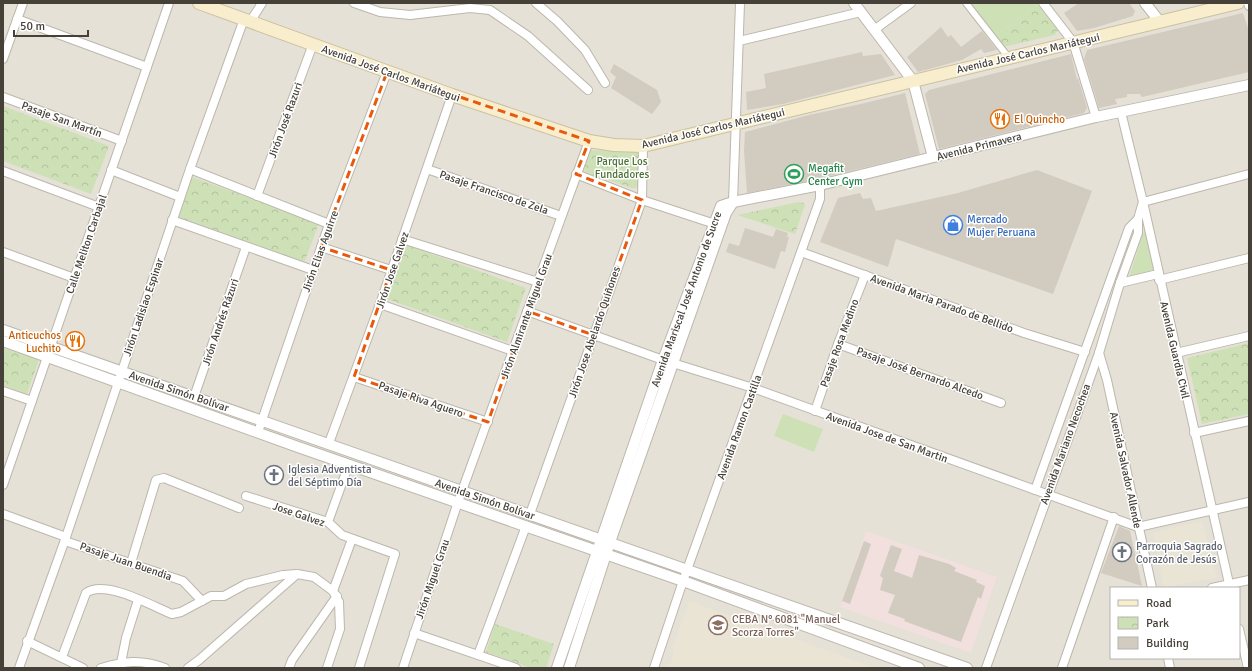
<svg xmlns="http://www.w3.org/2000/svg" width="1252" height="671" viewBox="0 0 1252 671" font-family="Signika,sans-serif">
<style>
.residential{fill:#e5e1d7;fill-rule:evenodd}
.education{fill:#eae4d4}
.medical{fill:#f1e0de}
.green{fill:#cee1b6}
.park{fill:url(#park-crowns)}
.building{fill:#d2cbbf}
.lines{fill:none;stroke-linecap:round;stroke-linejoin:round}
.pedestrian-casing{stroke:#bdb7ac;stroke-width:8}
.minor-casing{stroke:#bdb7ac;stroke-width:10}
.tertiary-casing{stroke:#bdb7ac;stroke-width:12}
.secondary-casing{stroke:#ccc09e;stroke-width:14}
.pedestrian{stroke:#fff;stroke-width:6}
.minor{stroke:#fff;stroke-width:8}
.tertiary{stroke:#fff;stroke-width:10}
.secondary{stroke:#f8eecd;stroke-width:12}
.marked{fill:none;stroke:#e8590c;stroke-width:3;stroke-dasharray:8 5;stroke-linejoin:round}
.labels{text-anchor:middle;stroke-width:3;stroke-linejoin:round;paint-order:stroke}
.street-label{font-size:11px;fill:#454038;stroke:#fff}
.food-label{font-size:11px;fill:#c56008;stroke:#fff;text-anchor:start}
.park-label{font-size:11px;fill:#4a7032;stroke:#fff}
.leisure-label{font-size:11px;fill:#27864d;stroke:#fff;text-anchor:start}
.shop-label{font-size:11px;fill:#366cbe;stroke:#fff;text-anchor:start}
.worship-label{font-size:11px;fill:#5b616d;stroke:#fff;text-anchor:start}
.education-label{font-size:11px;fill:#785e54;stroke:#fff;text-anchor:start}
</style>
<defs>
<pattern id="park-crowns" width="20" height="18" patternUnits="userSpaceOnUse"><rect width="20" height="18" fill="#cee1b6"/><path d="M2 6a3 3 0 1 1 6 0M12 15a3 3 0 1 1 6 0" fill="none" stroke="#b2c29d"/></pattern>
</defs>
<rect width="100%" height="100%" fill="#f2efe9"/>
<path class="residential" d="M3,3H1249V668H3ZM1111,588H1239V658H1111Z"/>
<g class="education">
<polygon points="1202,521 1217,577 1164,588 1153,533"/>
<polygon points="689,601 876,668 666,668 667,665 671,663 674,652 672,650"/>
</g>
<polygon class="medical" points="866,531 997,577 971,653 840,607"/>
<g class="green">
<polygon points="969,3 1037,3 1038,5 994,36"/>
<polygon points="1145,228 1155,270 1129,277"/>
<polygon points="783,414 823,429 814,452 774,436"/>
</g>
<g class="park">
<polygon points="1038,5 1058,30 1055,35 1003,47 994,36"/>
<polygon points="3,106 109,146 91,194 3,161"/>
<polygon points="590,150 639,152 639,184 636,188 632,188 585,172 584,165"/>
<polygon points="192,177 319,223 304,263 178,217"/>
<polygon points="798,202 804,203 805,205 795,234 737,215"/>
<polygon points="407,245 526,288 507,342 387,299"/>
<polygon points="1249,343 1249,414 1202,424 1187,358"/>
<polygon points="3,348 39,360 27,394 3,385"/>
<polygon points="495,624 554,644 546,668 531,668 486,652"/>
</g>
<g class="building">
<polygon points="1079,3 1129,3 1135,11 1133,16 1094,28 1077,31 1064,13"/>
<polygon points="1243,13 1249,31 1249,72 1142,97 1140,94 1127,94 1127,97 1115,99 1117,104 1099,108 1084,59 1087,50"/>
<polygon points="941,27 948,37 951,35 961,47 982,31 997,50 984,53 981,49 962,60 918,72 907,57"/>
<polygon points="862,52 863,56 881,54 895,75 783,104 747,110 746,92 766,88 764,74"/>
<polygon points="1071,54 1077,80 1078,78 1087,108 1084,113 939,149 925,94 929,90"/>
<polygon points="614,64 657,90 661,102 652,114 611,88 616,77 610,72"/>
<polygon points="905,93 920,154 809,181 747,193 744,151 745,132 809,115 861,104"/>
<polygon points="1037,170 1092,191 1053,294 896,239 888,267 820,242 838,198 860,193 863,199 871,198 876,211 958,193"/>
<polygon points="745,228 773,237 776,229 788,233 787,237 789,237 785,252 781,251 775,269 726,252 729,243 739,246"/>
<polygon points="1119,526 1130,531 1142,586 1101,573"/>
<polygon points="864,541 871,544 850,604 842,601"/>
<polygon points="891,545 902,549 894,571 912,578 919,555 949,564 956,568 954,571 977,580 976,582 985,586 981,599 978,597 961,642 904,621 905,619 888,613 895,595 880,590 883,578 880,576"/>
</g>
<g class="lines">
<defs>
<polyline id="pedestrian" points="966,3 1009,58"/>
<g id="minor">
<polyline points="354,3 380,12 410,15 470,8 490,10 528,36 588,90"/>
<polyline points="536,3 557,21 585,50 605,83"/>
<polyline points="1043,3 1073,42 1096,117"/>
<polyline points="1248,3 1249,6"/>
<polyline points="17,19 147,67"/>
<polyline points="250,22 262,3"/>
<polyline points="874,30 911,3"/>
<polyline points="739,41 861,12"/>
<polyline points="3,59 23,3"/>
<polyline points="3,97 122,141"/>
<polyline points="1121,112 1143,202 1230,588"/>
<polyline points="190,169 329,224"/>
<polyline points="427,169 561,216"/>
<polyline points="111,170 180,197"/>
<polyline points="3,171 99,207"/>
<polyline points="576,174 642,200 718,225"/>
<polyline points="257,196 313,44"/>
<polyline points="733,202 740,3"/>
<polyline points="172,220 313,270"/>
<polyline points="402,239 538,282"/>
<polyline points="321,247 391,270"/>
<polyline points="3,252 74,278"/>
<polyline points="801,252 1024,333 1085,352"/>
<polyline points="1159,280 1249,258"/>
<polyline points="1120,283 1158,274"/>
<polyline points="380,304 513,351"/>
<polyline points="527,311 663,360 753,388 1138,527 1249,502"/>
<polyline points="838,344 1001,403"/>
<polyline points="1099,353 1107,380 1152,588"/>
<polyline points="1176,353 1249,336"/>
<polyline points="354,377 488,422"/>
<polyline points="3,391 32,401"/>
<polyline points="194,397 246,247"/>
<polyline points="815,411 838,344 865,275"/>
<polyline points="258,432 329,224 387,72"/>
<polyline points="1194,433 1249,421"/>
<polyline points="329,443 380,304 452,95"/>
<polyline points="3,485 169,3"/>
<polyline points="1035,490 1129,228 1138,219"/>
<polyline points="246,496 328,522 342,535 395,554 359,668"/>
<polyline points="3,514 66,537"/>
<polyline points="530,514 642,200 643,146"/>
<polyline points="328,522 349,464"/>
<polyline points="65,541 183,581 202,601"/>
<polyline points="131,563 156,480 164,478 239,508"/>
<polyline points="1212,588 1249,580"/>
<polyline points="333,591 352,539"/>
<polyline points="1239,629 1248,668"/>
<polyline points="414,633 516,668"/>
<polyline points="27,641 83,668"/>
<polyline points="478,655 526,526"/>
<path d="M62,657L86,593C105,579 152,606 172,614L181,612L211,596H224L246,584L283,575L297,574L314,577L333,591L339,602L340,629L327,668"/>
<polyline points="1168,658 1170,668"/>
<polyline points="19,668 66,537 190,169 244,19"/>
<path d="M101,668C125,661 141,659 165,668"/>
<polyline points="120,668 126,638 138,600"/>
<polyline points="188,668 199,660 297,574"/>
<polyline points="289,668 292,660 337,596"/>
<polyline points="403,668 458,502 589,141"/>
<polyline points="654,668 683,581 820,199 820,185"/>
<polyline points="986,668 1099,353 1120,283 1138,233 1138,219 1143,202 1249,174"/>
<polyline points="1062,668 1114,517"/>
</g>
<g id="tertiary">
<polyline points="854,3 913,81 933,157"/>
<polyline points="1145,3 1160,22"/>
<polyline points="3,330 967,668"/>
<polyline points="3,341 298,447 683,581 919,668"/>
<polyline points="557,668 663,360 721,206 733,202 820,185 1096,117 1249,85"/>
<polyline points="569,668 610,542 726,213 733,202"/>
</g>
<polyline id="secondary" points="199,3 452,95 589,141 614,145 643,146 1238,3"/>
</defs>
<use href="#pedestrian" class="pedestrian-casing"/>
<use href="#minor" class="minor-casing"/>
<use href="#tertiary" class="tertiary-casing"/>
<use href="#secondary" class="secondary-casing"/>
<use href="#pedestrian" class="pedestrian"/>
<use href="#minor" class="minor"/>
<use href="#tertiary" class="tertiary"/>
<use href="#secondary" class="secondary"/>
</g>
<path class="marked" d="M387,72L589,141L576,174L642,200L593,335L527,311L488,422L354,377L391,270L321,247Z"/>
<defs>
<symbol id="restaurant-ring" viewBox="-11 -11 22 22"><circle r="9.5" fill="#fff" stroke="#e8710a" stroke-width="1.5"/><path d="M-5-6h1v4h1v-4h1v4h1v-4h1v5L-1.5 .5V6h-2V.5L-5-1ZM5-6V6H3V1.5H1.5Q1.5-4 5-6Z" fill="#e8710a"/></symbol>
<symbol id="stadium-ring" viewBox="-11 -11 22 22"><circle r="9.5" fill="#fff" stroke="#2e9e5b" stroke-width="1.5"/><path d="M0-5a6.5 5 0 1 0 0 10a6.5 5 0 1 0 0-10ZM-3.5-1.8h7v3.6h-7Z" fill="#2e9e5b"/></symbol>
<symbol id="shop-ring" viewBox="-11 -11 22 22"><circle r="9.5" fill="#fff" stroke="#3f7fe0" stroke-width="1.5"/><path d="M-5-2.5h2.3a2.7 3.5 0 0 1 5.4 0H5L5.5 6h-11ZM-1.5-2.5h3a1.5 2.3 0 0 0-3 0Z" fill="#3f7fe0"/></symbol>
<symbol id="church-ring" viewBox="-11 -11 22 22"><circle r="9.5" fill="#fff" stroke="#6b7280" stroke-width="1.5"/><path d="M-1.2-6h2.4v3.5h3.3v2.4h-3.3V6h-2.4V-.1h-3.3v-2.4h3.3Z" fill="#6b7280"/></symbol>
<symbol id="school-ring" viewBox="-11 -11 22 22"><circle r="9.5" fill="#fff" stroke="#8d6e63" stroke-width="1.5"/><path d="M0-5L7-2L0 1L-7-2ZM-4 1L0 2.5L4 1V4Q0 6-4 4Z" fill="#8d6e63"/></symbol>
</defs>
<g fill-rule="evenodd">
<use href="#restaurant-ring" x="989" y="108" width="22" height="22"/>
<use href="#stadium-ring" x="783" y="163" width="22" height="22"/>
<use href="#shop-ring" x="942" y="214" width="22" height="22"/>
<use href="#restaurant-ring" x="64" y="330" width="22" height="22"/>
<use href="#church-ring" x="263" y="464" width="22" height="22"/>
<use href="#church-ring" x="1111" y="541" width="22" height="22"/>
<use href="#school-ring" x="707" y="614" width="22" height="22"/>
</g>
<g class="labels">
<g class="street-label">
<text transform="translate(1028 53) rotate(-13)" y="4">Avenida José Carlos Mariátegui</text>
<text transform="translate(391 73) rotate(20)" y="4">Avenida José Carlos Mariátegui</text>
<text transform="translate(62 119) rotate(20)" y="4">Pasaje San Martín</text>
<text transform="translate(285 120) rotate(-70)" y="4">Jirón José Razuri</text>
<text transform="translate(713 128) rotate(-13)" y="4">Avenida José Carlos Mariátegui</text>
<text transform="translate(979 146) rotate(-14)" y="4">Avenida Primavera</text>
<text transform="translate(494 192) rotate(19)" y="4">Pasaje Francisco de Zela</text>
<text transform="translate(86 244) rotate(-71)" y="4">Calle Meliton Carbajal</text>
<text transform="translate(320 251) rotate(-70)" y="4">Jirón Elias Aguirre</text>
<text transform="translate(392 270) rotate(-71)" y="4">Jirón Jose Galvez</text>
<text transform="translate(686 299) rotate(-70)" y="4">Avenida Mariscal José Antonio de Sucre</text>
<text transform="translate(942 303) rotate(20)" y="4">Avenida Maria Parado de Bellido</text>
<text transform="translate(143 307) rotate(-71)" y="4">Jirón Ladislao Espinar</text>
<text transform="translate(526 316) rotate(-70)" y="4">Jirón Almirante Miguel Grau</text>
<text transform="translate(220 322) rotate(-71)" y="4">Jirón Andrés Rázuri</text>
<text transform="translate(594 332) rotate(-71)" y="4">Jirón Jose Abelardo Quiñones</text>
<text transform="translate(839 343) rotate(-70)" y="4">Pasaje Rosa Medino</text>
<text transform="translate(1175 350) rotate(77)" y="4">Avenida Guardia Civil</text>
<text transform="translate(920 373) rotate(20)" y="4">Pasaje José Bernardo Alcedo</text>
<text transform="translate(179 391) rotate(19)" y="4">Avenida Simón Bolívar</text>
<text transform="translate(421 399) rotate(19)" y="4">Pasaje Riva Aguero</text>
<text transform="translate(739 427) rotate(-70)" y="4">Avenida Ramon Castilla</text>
<text transform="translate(887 437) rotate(20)" y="4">Avenida Jose de San Martin</text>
<text transform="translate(1065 444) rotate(-70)" y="4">Avenida Mariano Necochea</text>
<text transform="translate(1126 470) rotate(78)" y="4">Avenida Salvador Allende</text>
<text transform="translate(485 499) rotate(19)" y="4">Avenida Simón Bolívar</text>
<text transform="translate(299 514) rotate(19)" y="4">Jose Galvez</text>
<text transform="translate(126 561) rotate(19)" y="4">Pasaje Juan Buendia</text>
<text transform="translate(432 579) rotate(-71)" y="4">Jirón Miguel Grau</text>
</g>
<g class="food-label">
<text x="1014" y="123">El Quincho</text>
<text x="61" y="339" text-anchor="end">Anticuchos<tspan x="61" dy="13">Luchito</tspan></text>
</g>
<g class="park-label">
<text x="622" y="165">Parque Los<tspan x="622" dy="13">Fundadores</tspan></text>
</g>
<g class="leisure-label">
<text x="808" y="172">Megafit<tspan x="808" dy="13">Center Gym</tspan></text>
</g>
<g class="shop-label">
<text x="967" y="223">Mercado<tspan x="967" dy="13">Mujer Peruana</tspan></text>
</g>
<g class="worship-label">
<text x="288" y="473">Iglesia Adventista<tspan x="288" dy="13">del Séptimo Día</tspan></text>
<text x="1136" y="550">Parroquia Sagrado<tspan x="1136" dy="13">Corazón de Jesús</tspan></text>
</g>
<g class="education-label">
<text x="732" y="623">CEBA N° 6081 "Manuel<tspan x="732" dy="13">Scorza Torres"</tspan></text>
</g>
</g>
<rect width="1252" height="671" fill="none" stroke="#454038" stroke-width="8"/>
<rect x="1110" y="587" width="130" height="72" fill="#ffffff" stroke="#b5b3af"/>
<rect x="1118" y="600" width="20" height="6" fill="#f8eecd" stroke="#b5b3af"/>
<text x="1146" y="607" font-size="12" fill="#454038">Road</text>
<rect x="1118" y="617" width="20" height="12" fill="url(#park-crowns)" stroke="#b5b3af"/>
<text x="1146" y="627" font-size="12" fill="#454038">Park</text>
<rect x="1118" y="637" width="20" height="12" fill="#d2cbbf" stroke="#b5b3af"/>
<text x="1146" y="647" font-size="12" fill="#454038">Building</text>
<path d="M14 30v6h74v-6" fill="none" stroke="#454038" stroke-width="2"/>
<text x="20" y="30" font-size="12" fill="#454038" stroke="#ffffff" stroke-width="3" paint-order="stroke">50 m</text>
</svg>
